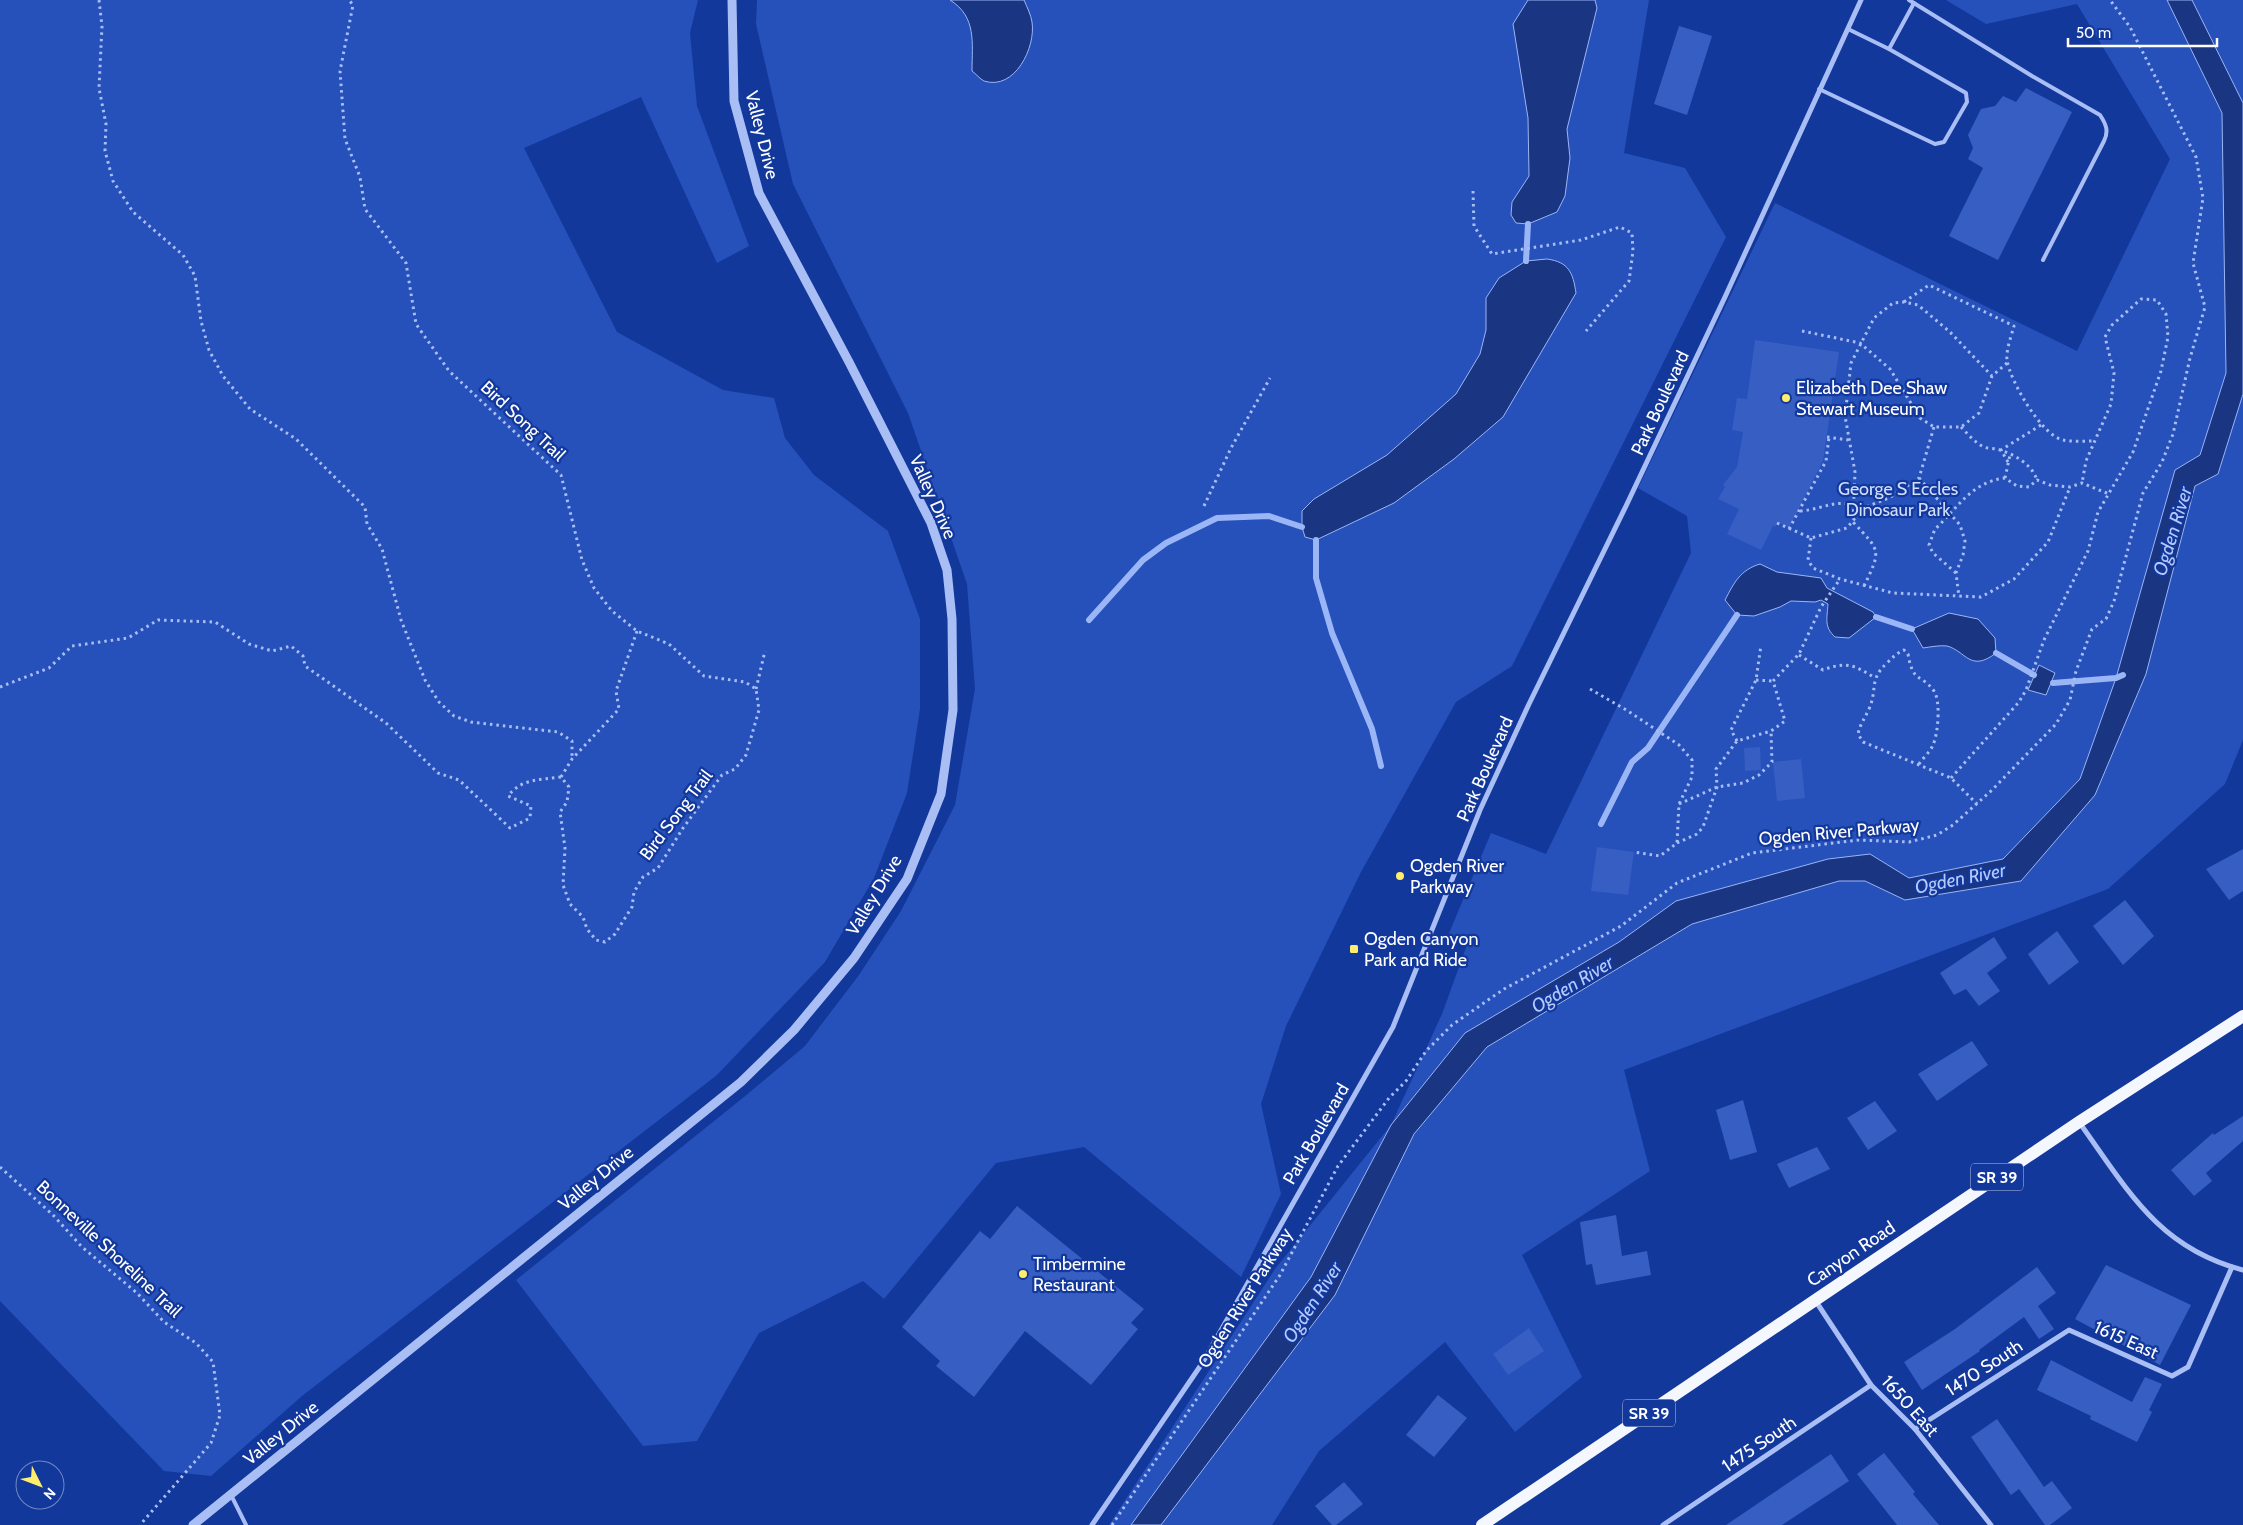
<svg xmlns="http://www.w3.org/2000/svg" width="2243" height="1525" viewBox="0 0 2243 1525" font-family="Cabin,sans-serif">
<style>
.green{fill:#2650ba}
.water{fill:#1a3582;stroke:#9bb6f6}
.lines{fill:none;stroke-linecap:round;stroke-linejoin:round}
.stream{stroke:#9bb6f6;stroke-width:6}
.building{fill:#375ec2}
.path{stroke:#a9bef4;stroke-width:3;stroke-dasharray:2.5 4;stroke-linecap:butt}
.service{stroke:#a9bef4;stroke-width:4}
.minor{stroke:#a9bef4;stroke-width:5}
.tertiary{stroke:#a9bef4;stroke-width:9}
.primary{stroke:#f5f7ff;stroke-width:12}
.poi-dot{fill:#ffed6b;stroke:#13389c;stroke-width:2}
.labels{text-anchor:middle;stroke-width:4.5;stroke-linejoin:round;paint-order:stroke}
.shield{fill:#13389c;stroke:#b8c3e1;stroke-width:1}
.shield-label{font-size:16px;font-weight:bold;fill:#fff}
.street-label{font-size:18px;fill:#fff;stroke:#13389c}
.poi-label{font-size:18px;fill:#fff;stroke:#13389c;text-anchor:start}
.park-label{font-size:18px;fill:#d1defd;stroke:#13389c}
.water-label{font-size:19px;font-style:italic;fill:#b5c9fa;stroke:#13389c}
</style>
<rect width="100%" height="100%" fill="#13389c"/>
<g class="green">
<polygon points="0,0 698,0 690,33 697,106 749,246 717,263 641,97 524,148 617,332 723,390 774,398 785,438 814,475 888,531 920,619 920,709 907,793 874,878 825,962 717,1075 302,1396 211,1476 164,1471 0,1301"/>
<polygon points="757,0 1649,0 1624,153 1685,168 1726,237 1512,666 1456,702 1361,872 1286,1026 1261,1104 1281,1194 1241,1277 1084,1147 996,1163 884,1299 863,1281 759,1333 697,1441 643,1446 516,1280 744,1097 805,1046 859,975 901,911 955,805 975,689 967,584 908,413 793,184 756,24"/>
<polygon points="1946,0 2167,0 2222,113 2226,373 2200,455 2175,471 2116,678 2080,779 2003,859 1909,878 1870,854 1828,859 1676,901 1619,942 1465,1033 1391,1125 1311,1277 1131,1525 1109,1525 1275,1269 1391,1125 1442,1014 1467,945 1447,938 1491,833 1546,854 1691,553 1687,516 1638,488 1775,203 2077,351 2170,159 2077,4 1986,24"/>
<polygon points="2192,0 2243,0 2243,103"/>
<polygon points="2243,394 2243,740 2225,784 2108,889 1624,1070 1650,1171 1522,1255 1582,1377 1515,1432 1445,1342 1319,1451 1272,1525 1161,1525 1335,1295 1414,1134 1487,1047 1692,924 1839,881 1865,881 1905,900 2021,880 2146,674 2195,486 2218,474"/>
</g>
<g class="water">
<path d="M950,0H1024C1027,7 1031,15 1032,22C1036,47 1015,91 984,81C980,79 976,74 972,71C972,43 977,17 950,0Z"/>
<polygon points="1528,0 1595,0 1597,8 1567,129 1570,158 1565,196 1557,212 1528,224 1516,223 1511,215 1512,202 1529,176 1528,118 1513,24"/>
<polygon points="2167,0 2192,0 2243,103 2243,394 2218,474 2195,486 2146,674 2095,795 2021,881 1905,900 1865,881 1839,881 1692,924 1487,1047 1414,1134 1335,1295 1161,1525 1131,1525 1311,1277 1391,1125 1465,1033 1619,942 1676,901 1828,859 1870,854 1909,878 2003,859 2080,779 2116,678 2175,470 2200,455 2226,373 2222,113"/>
<path d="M1547,259C1569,262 1573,273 1576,293L1503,417L1454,459L1394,503L1316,540L1305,537L1302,527V511L1314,499L1387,455L1456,394L1480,354L1486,330V298L1499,278L1526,261Z"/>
<path d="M1760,564L1777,572L1821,578L1827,588L1873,612L1876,617L1849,638L1835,637C1824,627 1827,619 1828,604L1821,600L1815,602L1791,601L1780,607L1754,616L1737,615L1725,600C1734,583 1740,570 1760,564Z"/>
<path d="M1949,613L1978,619L1995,638L1996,653C1970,673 1966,651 1947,646C1940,645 1930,647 1923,648L1912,629Z"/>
<polygon points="2039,665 2055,673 2046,695 2028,690"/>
</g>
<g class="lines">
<g class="stream">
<polyline points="1526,261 1528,224"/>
<polyline points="1316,540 1316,578 1332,633 1372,729 1381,766"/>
<polyline points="1876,617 1912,629"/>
<polyline points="1089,620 1143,560 1166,543 1217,518 1269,516 1302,527"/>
<polyline points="1996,653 2034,675"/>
<polyline points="2053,683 2116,678 2123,675"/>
<polyline points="1601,824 1632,762 1648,748 1737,615"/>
</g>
</g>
<g class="building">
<polygon points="1679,26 1712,36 1687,115 1654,104"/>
<polygon points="2026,88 2072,112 1998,260 1949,236 1983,168 1968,159 1973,148 1968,135 1981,109 1995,106 2003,96 2016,102"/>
<polygon points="1755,340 1839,352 1823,461 1789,528 1778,522 1775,527 1773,526 1761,550 1727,534 1739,509 1718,499 1725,487 1723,485 1737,467 1743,432 1732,430 1737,398 1747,399"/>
<polygon points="1760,747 1761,770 1745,771 1744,748"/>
<polygon points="1801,759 1805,798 1777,801 1773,762"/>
<polygon points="1597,847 1634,852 1628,895 1591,891"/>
<polygon points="2243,849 2243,891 2229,900 2206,869"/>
<polygon points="2125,900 2154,936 2123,965 2093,926"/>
<polygon points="2057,931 2079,962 2049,985 2028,954"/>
<polygon points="1994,937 2007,958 1987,973 2000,991 1979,1006 1966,989 1954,995 1940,973"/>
<polygon points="1972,1041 1988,1065 1937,1101 1918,1074"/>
<polygon points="1743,1100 1757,1152 1730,1160 1716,1110"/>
<polygon points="1875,1101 1897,1131 1868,1150 1847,1118"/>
<polygon points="2243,1116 2243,1141 2206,1173 2212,1181 2194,1196 2171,1170 2213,1133 2214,1135"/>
<polygon points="1817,1147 1830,1169 1789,1188 1777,1164"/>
<polygon points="1017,1206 1144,1309 1131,1323 1138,1329 1091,1385 1025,1331 974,1397 936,1366 940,1361 902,1327 980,1231 990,1239"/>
<polygon points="1616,1215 1622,1256 1647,1251 1651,1275 1596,1285 1592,1264 1586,1265 1580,1222"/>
<polygon points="2106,1265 2191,1305 2160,1365 2075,1319"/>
<polygon points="2037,1267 2056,1293 2038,1306 2054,1329 2039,1339 2024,1317 1979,1350 1980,1351 1922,1390 1904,1362 1955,1329"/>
<polygon points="1529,1328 1544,1351 1508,1375 1493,1354"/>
<polygon points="2051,1360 2132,1402 2145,1377 2162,1384 2149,1410 2152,1412 2137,1442 2090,1419 2091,1416 2037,1390"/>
<polygon points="1438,1395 1467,1418 1434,1457 1406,1435"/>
<polygon points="1997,1419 2044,1487 2052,1481 2072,1508 2050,1525 2045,1525 2019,1489 2011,1495 1971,1437"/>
<polygon points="1884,1453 1915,1492 1913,1494 1939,1525 1897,1525 1857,1474"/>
<polygon points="1831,1454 1849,1481 1782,1525 1726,1525"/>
<polygon points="1344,1482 1363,1504 1336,1525 1332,1525 1315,1506"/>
</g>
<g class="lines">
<g class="path">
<polyline points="99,0 102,26 99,88 106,124 105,151 113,181 133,212 183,255 195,276 201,321 209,350 223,376 250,409 296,439 365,507 367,524 382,549 401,620 425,680 439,702 454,716 471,722 558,732 572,741 572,759"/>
<polyline points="1473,191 1474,226 1492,254 1581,240 1620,227 1632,233 1633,251 1629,281 1586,331"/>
<path d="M1904,302L1929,285L2014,326C2011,337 2006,350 2007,360C2010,381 2042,436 2063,440C2072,442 2084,441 2094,441"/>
<polyline points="1802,331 1860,343 1890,369 1920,418 1934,427 1961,427 1979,413 1992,376 2007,363"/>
<path d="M1961,427C1968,434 1974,442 1984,447C1989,449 1995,448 2000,450C2016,455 2032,465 2037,480"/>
<polyline points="1827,437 1848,440"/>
<polyline points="2008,462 2001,450 2041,425"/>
<polyline points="1919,478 1960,525 1965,541 1963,555 1956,573 1959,597"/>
<polyline points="2005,478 2010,455"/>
<polyline points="1204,506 1231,448 1270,378"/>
<path d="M1800,511C1826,509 1836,497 1863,508"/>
<polyline points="1777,523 1811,538 1847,528 1863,508 1889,498 1919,478 1934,427"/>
<polyline points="1789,529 1826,461 1829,437"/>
<polyline points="1811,538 1808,560 1813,568 1840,579 1893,593 1981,597 2014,579 2048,542 2070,487"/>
<path d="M1956,573L1933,553L1929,545L1935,529C1958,508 1971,482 2005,478L2017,486L2029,487L2037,480L2050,485L2070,487L2082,483L2109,494"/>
<path d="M1864,586C1882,549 1880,551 1853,522L1855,472L1845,416L1851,363L1874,318L1893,303L1904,302L1918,305L1950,332L1992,376"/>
<path d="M1799,655L1823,670C1847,661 1854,665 1875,678"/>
<polyline points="1756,680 1773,681"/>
<path d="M0,687L49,668L72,646L128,638L158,620L215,622L249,644L272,651L291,646L303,656L305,666L386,723L438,773L459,780L510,828L530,818L531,806L508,796C522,778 540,780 561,777L569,787L567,802L560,812L565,848L563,885L570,904L583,917L587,929L596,940L605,942L615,934L632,907L634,892L643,877L658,868L683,828L722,775L735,769L746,755L759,710L756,689L745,682L704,676L669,644L637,631L612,611L594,588L582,560L561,475L449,371L416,324L406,263L365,209L360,177L345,139L340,71L353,5L349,0"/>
<polyline points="756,689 765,651"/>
<polyline points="1590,689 1628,711 1679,745 1692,760 1692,777 1679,804 1677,843 1660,856 1634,852"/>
<polyline points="1737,741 1731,730 1756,680 1761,645"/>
<path d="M1919,764C1923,758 1930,752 1933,745C1938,734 1941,702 1934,691C1921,673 1913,684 1908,654L1904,650C1897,653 1893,657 1888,662C1868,680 1878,689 1869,709C1865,718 1860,724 1858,734L1863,742L1951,778L1977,804"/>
<polyline points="561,777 572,759 619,709 616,691 637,631"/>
<polyline points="1951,778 2019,702 2026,690 2044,640 2088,551 2098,512 2133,452 2161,371 2168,337 2166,314 2157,300 2141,299 2112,325 2105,337 2114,373 2111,404 2086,461 2082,483"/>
<polyline points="1679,804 1717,787 1743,783 1759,775 1772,762 1771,731"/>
<polyline points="1677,843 1697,834 1703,827 1717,787 1716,769 1737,741 1771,731 1785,721 1773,681 1799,654 1821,607 1840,579"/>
<polyline points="0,1167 53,1215 82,1247 137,1293 164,1322 196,1343 213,1362 220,1415 211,1443 140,1525"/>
<polyline points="1112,1525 1280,1275 1338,1166 1389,1098 1406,1081 1426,1051 1452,1025 1504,989 1621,926 1677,883 1752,853 1858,840 1909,842 1937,835 1953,825 1992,790 2056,724 2070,700 2076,671 2092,629 2106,619 2114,601 2143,493 2162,462 2173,434 2190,358 2205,307 2193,263 2203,198 2196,157 2130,27 2110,0"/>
</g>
<g class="service">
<path d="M1909,0L2032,76L2100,115C2106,124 2109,131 2104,141L2043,260"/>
<polyline points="1848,29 1889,49"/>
<polyline points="1819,89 1935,144 1944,142 1967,102 1966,93 1889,49 1914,3"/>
<polyline points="231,1495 246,1525"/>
</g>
<g class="minor">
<path d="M2079,1122C2127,1189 2158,1248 2243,1270"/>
<polyline points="1815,1300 1871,1385 1915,1429 1991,1525"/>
<polyline points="1915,1429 2069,1330 2172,1376 2188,1367 2232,1267"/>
<polyline points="1092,1525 1203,1362 1393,1027 1480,810 1529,704 1626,506 1725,297 1861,0"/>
<polyline points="1663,1525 1871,1385"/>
</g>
<polyline class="tertiary" points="193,1525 741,1082 794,1030 854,958 907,879 941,794 953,710 952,619 947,570 931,523 849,362 759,193 734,101 732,0"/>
<polyline class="primary" points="1482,1525 2079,1122 2243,1016"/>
</g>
<g class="poi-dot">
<circle cx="1786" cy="398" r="5"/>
<circle cx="1400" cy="876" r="5"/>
<rect x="1349" y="944" width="10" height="10" rx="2.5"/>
<circle cx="1023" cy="1274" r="5"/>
</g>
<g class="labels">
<g class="shield">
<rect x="1971" y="1163.5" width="52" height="27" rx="4"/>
<rect x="1623" y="1399.5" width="52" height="27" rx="4"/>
</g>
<g class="shield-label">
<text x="1997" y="1183">SR 39</text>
<text x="1649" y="1419">SR 39</text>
</g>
<g class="street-label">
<text transform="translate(762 135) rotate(76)" y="6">Valley Drive</text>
<text transform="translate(1660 403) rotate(-65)" y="6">Park Boulevard</text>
<text transform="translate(523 421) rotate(43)" y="6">Bird Song Trail</text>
<text transform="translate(933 497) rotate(66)" y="6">Valley Drive</text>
<text transform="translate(1485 769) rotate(-66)" y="6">Park Boulevard</text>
<text transform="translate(676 815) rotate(-53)" y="6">Bird Song Trail</text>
<text transform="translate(1839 832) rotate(-5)" y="6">Ogden River Parkway</text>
<text transform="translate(874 895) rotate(-59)" y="6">Valley Drive</text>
<text transform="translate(1316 1134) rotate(-60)" y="6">Park Boulevard</text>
<text transform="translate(596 1178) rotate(-39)" y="6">Valley Drive</text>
<text transform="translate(109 1249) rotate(43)" y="6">Bonneville Shoreline Trail</text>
<text transform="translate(1851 1254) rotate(-34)" y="6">Canyon Road</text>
<text transform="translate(1245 1298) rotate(-58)" y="6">Ogden River Parkway</text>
<text transform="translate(2126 1340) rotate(24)" y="6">1615 East</text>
<text transform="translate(1984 1368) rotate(-33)" y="6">1470 South</text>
<text transform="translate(1910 1406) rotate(48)" y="6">1650 East</text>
<text transform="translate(281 1433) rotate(-39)" y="6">Valley Drive</text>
<text transform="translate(1759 1444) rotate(-34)" y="6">1475 South</text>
</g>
<g class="poi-label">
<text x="1796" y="394">Elizabeth Dee Shaw<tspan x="1796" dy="21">Stewart Museum</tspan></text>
<text x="1410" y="872">Ogden River<tspan x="1410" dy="21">Parkway</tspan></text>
<text x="1364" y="945">Ogden Canyon<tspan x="1364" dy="21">Park and Ride</tspan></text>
<text x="1033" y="1270">Timbermine<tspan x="1033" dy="21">Restaurant</tspan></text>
</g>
<g class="park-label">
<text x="1898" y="495">George S Eccles<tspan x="1898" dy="21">Dinosaur Park</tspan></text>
</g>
<g class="water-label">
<text transform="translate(2172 531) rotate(-73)" y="7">Ogden River</text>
<text transform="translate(1960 878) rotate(-11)" y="7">Ogden River</text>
<text transform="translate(1572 984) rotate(-31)" y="7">Ogden River</text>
<text transform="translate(1312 1302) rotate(-57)" y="7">Ogden River</text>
</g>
</g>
<g transform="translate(40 1485) rotate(132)"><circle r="24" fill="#13389c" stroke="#7188c4"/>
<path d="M0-4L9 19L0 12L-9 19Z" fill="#ffed6b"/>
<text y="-8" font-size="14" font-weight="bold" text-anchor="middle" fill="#ffffff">N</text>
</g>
<path d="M2068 38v8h149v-8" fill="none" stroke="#ffffff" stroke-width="2.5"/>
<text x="2076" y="38" font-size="15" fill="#ffffff" stroke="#13389c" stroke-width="4" paint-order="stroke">50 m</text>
</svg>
